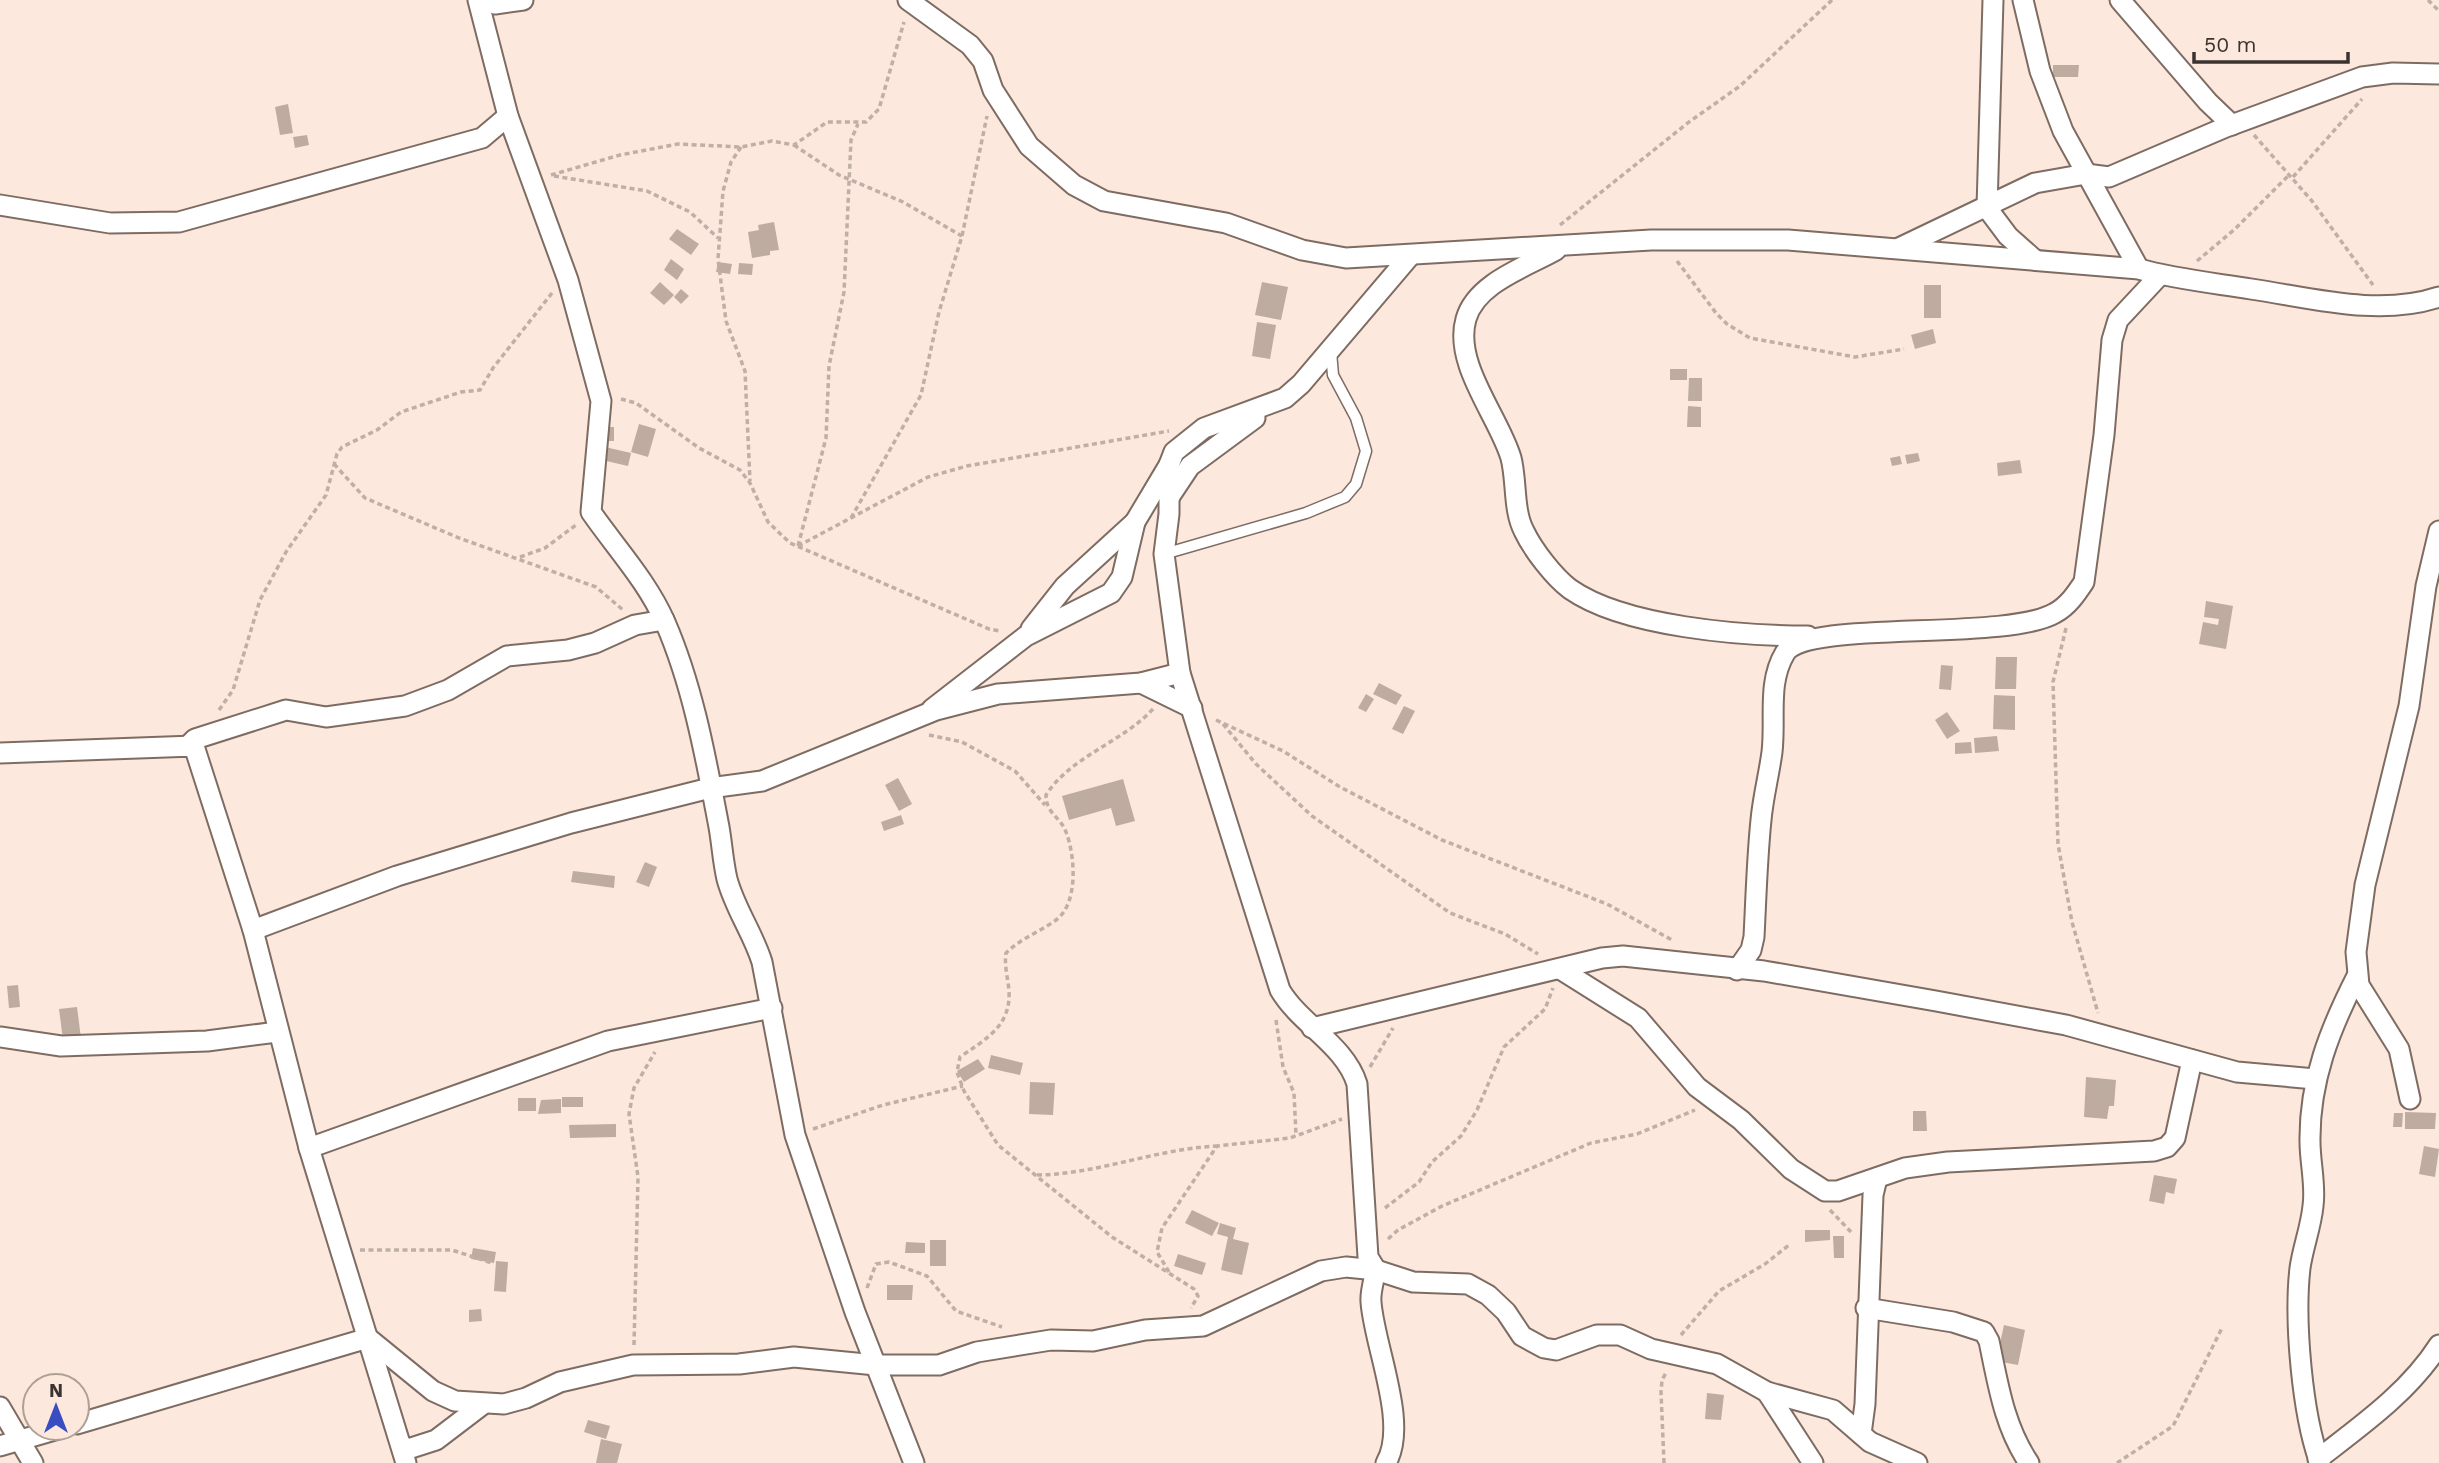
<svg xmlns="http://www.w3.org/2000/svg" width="2439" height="1463" viewBox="0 0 2439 1463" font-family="'Work Sans',sans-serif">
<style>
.building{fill:#bfaca1}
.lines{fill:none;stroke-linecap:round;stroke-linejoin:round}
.service-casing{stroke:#7e6c62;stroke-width:13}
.minor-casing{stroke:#7e6c62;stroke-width:23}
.path{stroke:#bfafa6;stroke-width:3.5;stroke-dasharray:5 3.5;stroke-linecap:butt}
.service{stroke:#fff;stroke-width:10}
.minor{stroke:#fff;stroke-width:19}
</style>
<rect width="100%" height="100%" fill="#fce8dd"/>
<g class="building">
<polygon points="2053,65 2079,65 2078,77 2053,77"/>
<polygon points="288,104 293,133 280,135 275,107"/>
<polygon points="307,135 309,145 295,148 293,137"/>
<polygon points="774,222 779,250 770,251 770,255 752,258 748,232 759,230 758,225"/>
<polygon points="677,229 699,244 691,255 669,239"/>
<polygon points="671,259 684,269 677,280 664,270"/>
<polygon points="718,262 732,264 730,274 716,272"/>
<polygon points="739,263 753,264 752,275 738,274"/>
<polygon points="660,282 674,295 664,305 650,293"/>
<polygon points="1262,282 1288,287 1281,320 1255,315"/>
<rect x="1924" y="285" width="17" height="33"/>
<polygon points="681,289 689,296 681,304 674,297"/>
<polygon points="1257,322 1276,325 1270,359 1252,356"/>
<polygon points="1933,329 1936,343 1915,349 1911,335"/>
<rect x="1670" y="369" width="17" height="11"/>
<polygon points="1689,378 1702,378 1702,401 1688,401"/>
<polygon points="1688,406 1701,407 1701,427 1687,427"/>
<polygon points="639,424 656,429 648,457 631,452"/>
<rect x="604" y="427" width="10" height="14"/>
<polygon points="605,447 631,453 628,466 602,460"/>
<polygon points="1918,453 1920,461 1907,464 1905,455"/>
<polygon points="1900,456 1902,464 1892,466 1890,458"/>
<polygon points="2020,460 2022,473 1998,476 1997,463"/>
<polygon points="2206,601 2233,606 2226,649 2199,644 2203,622 2218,625 2219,619 2204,617"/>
<polygon points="1996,657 2017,657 2016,689 1995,689"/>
<polygon points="1941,665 1953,666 1951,690 1939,689"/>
<polygon points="1379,683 1402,695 1396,705 1373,694"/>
<polygon points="1366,694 1374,699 1366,712 1358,708"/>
<polygon points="1994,695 2015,696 2015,730 1993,729"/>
<polygon points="1404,706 1415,711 1403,734 1392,729"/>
<polygon points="1947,712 1960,731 1947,739 1935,720"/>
<polygon points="1997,736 1999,751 1975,753 1974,738"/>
<polygon points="1971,742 1972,753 1955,754 1955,743"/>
<polygon points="898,778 912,804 899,811 885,785"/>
<polygon points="1123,779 1135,821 1116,826 1111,808 1069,820 1062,796"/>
<polygon points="901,815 904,824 884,831 881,822"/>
<polygon points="645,862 657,867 649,887 636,882"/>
<polygon points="573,871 615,876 614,888 571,882"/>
<polygon points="18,985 20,1007 9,1008 7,986"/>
<polygon points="77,1007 81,1038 63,1040 59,1009"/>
<polygon points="991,1055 1023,1063 1020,1075 988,1068"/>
<polygon points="978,1059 985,1069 964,1082 957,1071"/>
<polygon points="2086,1077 2116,1080 2114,1106 2109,1106 2107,1119 2084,1117"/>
<polygon points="1030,1082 1055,1083 1053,1115 1029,1114"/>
<rect x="562" y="1097" width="21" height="10"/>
<rect x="518" y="1098" width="18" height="13"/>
<polygon points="561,1099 561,1113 538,1114 541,1100"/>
<polygon points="1913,1111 1926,1111 1927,1131 1913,1131"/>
<polygon points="2405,1112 2436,1113 2435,1129 2405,1129"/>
<polygon points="2394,1113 2403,1113 2402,1127 2393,1127"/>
<polygon points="616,1124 616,1137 570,1138 569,1125"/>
<polygon points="2424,1146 2439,1149 2435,1177 2419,1174"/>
<polygon points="2154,1175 2177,1179 2174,1194 2166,1192 2164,1204 2149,1201"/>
<polygon points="1192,1210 1219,1223 1212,1236 1185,1223"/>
<polygon points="1220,1223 1236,1228 1233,1239 1249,1243 1242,1275 1221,1270 1228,1237 1217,1234"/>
<polygon points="1805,1230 1830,1230 1830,1240 1805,1242"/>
<polygon points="1833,1236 1844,1236 1844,1258 1834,1258"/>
<rect x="930" y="1240" width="16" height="26"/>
<polygon points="906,1242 925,1243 925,1253 905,1253"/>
<polygon points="473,1248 496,1252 494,1263 471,1259"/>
<polygon points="1178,1254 1206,1263 1202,1275 1174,1266"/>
<polygon points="496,1261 508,1262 506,1292 494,1291"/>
<polygon points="887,1285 913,1285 912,1300 887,1300"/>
<polygon points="481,1309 482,1321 469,1322 469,1310"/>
<polygon points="2004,1325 2025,1330 2018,1365 1996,1361"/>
<polygon points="1707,1393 1724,1395 1721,1420 1705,1419"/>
<polygon points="588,1420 610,1426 606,1439 584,1432"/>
<polygon points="601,1439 622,1444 617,1463 596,1463"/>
</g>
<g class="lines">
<defs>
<polyline id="service" points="1164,554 1306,513 1345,497 1356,484 1366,451 1356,418 1333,375 1331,352"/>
<g id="minor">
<path d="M478,0L508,116L568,280L601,401L591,512C616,548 647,581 665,622C693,686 706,759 719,827C722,844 723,862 727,879C735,909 753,933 762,962L795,1135L855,1312L914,1463"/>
<polyline points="484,0 495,4 523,0"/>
<path d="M908,0L970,45L983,61L993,90L1029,146L1074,185L1104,201L1226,223L1302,250L1346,258L1651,240H1788L2139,269C2175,279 2214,283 2251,289C2312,298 2379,317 2439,297"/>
<polyline points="1993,0 1987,208 2008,236 2035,260"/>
<polyline points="2023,0 2040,71 2063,131 2139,269"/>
<polyline points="2120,0 2208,102 2232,125"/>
<polyline points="0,205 110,223 179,222 482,138 508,116"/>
<polyline points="1899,248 2035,183 2086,174 2109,177 2226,127 2362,77 2393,73 2439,74"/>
<path d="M1556,250C1526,267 1476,283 1466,319C1453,364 1499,417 1511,458C1517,481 1513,510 1524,531C1533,550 1554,577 1570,589C1624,627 1743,636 1808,636"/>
<polyline points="1170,496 1190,466 1255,418"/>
<polyline points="1031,629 1065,586 1135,522"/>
<polyline points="1141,683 1192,708"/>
<polyline points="932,709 1026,636 1111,593 1122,577 1135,522 1169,465"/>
<polyline points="190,744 195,739 286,710 326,717 405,706 448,690 507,656 568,650 595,643 635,625 664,620"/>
<polyline points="0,753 194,746 253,930 309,1148 406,1463"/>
<polyline points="253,930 397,876 571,823 710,788 762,781 936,710 998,694 1141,683 1180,673"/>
<polyline points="1560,969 1638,1018 1697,1087 1741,1120 1791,1169 1825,1191 1838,1191 1905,1168 1948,1162 2154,1151 2167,1147 2175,1138 2192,1060"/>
<path d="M1737,970L1751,950L1754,937C1756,898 1757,859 1761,820C1763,797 1769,775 1772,752C1776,718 1767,683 1785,653C1805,619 2005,642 2055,613C2068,606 2076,594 2084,582L2104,435L2112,340L2118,320L2160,275"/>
<polyline points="1312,1028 1602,958 1623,956 1764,971 1936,1001 2066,1025 2237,1072 2315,1079"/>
<polyline points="0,1037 61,1046 207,1041 277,1032"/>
<polyline points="2410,1099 2399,1049 2359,985 2356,952 2365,885 2409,706 2426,586 2439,531"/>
<polyline points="309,1148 608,1041 772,1008"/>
<path d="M1866,1308L1953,1322L1984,1332L1989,1341C1998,1384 2004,1426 2029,1463"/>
<polyline points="1767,1392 1813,1463"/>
<polyline points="0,1407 33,1463"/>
<polyline points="77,1424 368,1338 433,1391 455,1401 504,1404 526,1398 560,1382 633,1365 739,1364 794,1357 876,1365 939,1365 977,1352 1051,1340 1093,1341 1145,1330 1203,1326 1321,1271 1346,1267 1376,1270 1413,1282 1468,1284 1488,1295 1506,1312 1522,1336 1544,1348 1556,1350 1597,1335 1620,1335 1651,1349 1717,1364 1767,1392 1833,1410 1870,1442 1917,1463"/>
<polyline points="1861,1434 1865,1404 1873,1195 1877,1178"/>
<polyline points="401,1445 408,1449 436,1440 482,1405"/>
<polyline points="0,1446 62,1428"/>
<path d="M2318,1459C2362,1425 2409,1392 2439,1345"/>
<path d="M1386,1463C1409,1424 1374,1346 1371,1302C1370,1292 1374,1280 1376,1270L1368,1257L1357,1084C1345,1045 1300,1024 1280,990L1180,673L1164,554L1169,514V465L1174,452L1204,428L1285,398L1301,384L1409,257"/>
<path d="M2320,1463C2302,1414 2294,1320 2300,1268C2303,1247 2311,1227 2313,1206C2316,1185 2310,1163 2310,1142C2309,1081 2330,1029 2357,976"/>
</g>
</defs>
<use href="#service" class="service-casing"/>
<use href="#minor" class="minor-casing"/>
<g class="path">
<polyline points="2428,0 2439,11"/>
<polyline points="2254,135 2312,201 2373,285"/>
<polyline points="794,145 839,175 903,202 962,236"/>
<polyline points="741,147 731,162 723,191 718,259 726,321 745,371 750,481"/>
<polyline points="551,175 620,155 678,144 741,147 772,141 794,145 827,122 866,122 879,109 904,22"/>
<polyline points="554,176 647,191 690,212 718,238"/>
<polyline points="2293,177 2362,99"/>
<polyline points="1560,225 1689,122 1740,86 1832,0"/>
<polyline points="1677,261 1716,313 1727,324 1750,338 1855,357 1904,349"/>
<polyline points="2197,261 2235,229 2290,174"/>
<polyline points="621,399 636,403 699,448 740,470 750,483 768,522 790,543 989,629 1000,631"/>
<polyline points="334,464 365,498 459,538 596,587 623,610"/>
<polyline points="851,518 921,395 939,312 962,236 987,116"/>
<polyline points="798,546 826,438 829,366 844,292 851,140 858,124"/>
<polyline points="798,546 928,477 967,466 1169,431"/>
<polyline points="520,557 545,548 576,525"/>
<polyline points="2066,628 2053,682 2058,844 2072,922 2098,1013"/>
<path d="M1153,709C1123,742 1071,756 1046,795C1046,814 1060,816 1066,832C1075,855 1079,903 1056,920C1040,932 1021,938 1006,953C1004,966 1008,978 1009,991C1011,1026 986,1039 960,1057L957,1072L964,1091L998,1145L1112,1237L1194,1289L1198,1296L1191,1308"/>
<polyline points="219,710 233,690 260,600 286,552 326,495 337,454 342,447 377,430 401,412 461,392 480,390 493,368 552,293"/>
<polyline points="1216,720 1283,751 1340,787 1442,840 1607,904 1672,940"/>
<polyline points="1223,724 1256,764 1312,816 1450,913 1505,934 1538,954"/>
<polyline points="929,735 962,742 1015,771 1045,805"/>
<polyline points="1276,1020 1283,1067 1294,1093 1296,1135"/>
<polyline points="1370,1067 1393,1028"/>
<polyline points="813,1129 883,1105 963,1086"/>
<path d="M1037,1175C1099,1174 1155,1149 1217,1146"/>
<polyline points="1385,1208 1419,1182 1432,1162 1461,1136 1477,1110 1504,1047 1545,1009 1553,988"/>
<polyline points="1830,1210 1851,1232"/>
<polyline points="1388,1239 1398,1230 1442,1206 1591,1143 1637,1134 1695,1110"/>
<polyline points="360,1250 452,1250 492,1263"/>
<polyline points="1169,1272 1157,1252 1162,1228 1217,1146 1290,1138 1342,1119"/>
<polyline points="867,1288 876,1264 889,1262 927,1276 956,1311 1002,1327"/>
<polyline points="1681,1335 1719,1291 1765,1264 1789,1245"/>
<polyline points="634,1345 638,1177 629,1114 634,1088 655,1052"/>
<polyline points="1664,1463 1661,1392 1662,1380 1667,1371"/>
<polyline points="2117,1463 2173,1426 2222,1328"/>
</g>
<use href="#service" class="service"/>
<use href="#minor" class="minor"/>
</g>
<g transform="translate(56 1407)"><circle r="33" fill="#fce8dd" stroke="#afa097" stroke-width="2"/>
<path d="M0-5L12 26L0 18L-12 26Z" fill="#3a4dc0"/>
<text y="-10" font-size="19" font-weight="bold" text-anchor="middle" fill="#3b332f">N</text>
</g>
<path d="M2194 52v10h154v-10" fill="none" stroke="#3b332f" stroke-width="3.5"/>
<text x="2204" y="52" font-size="21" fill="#3b332f" stroke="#fce8dd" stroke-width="5" paint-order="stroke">50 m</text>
</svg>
